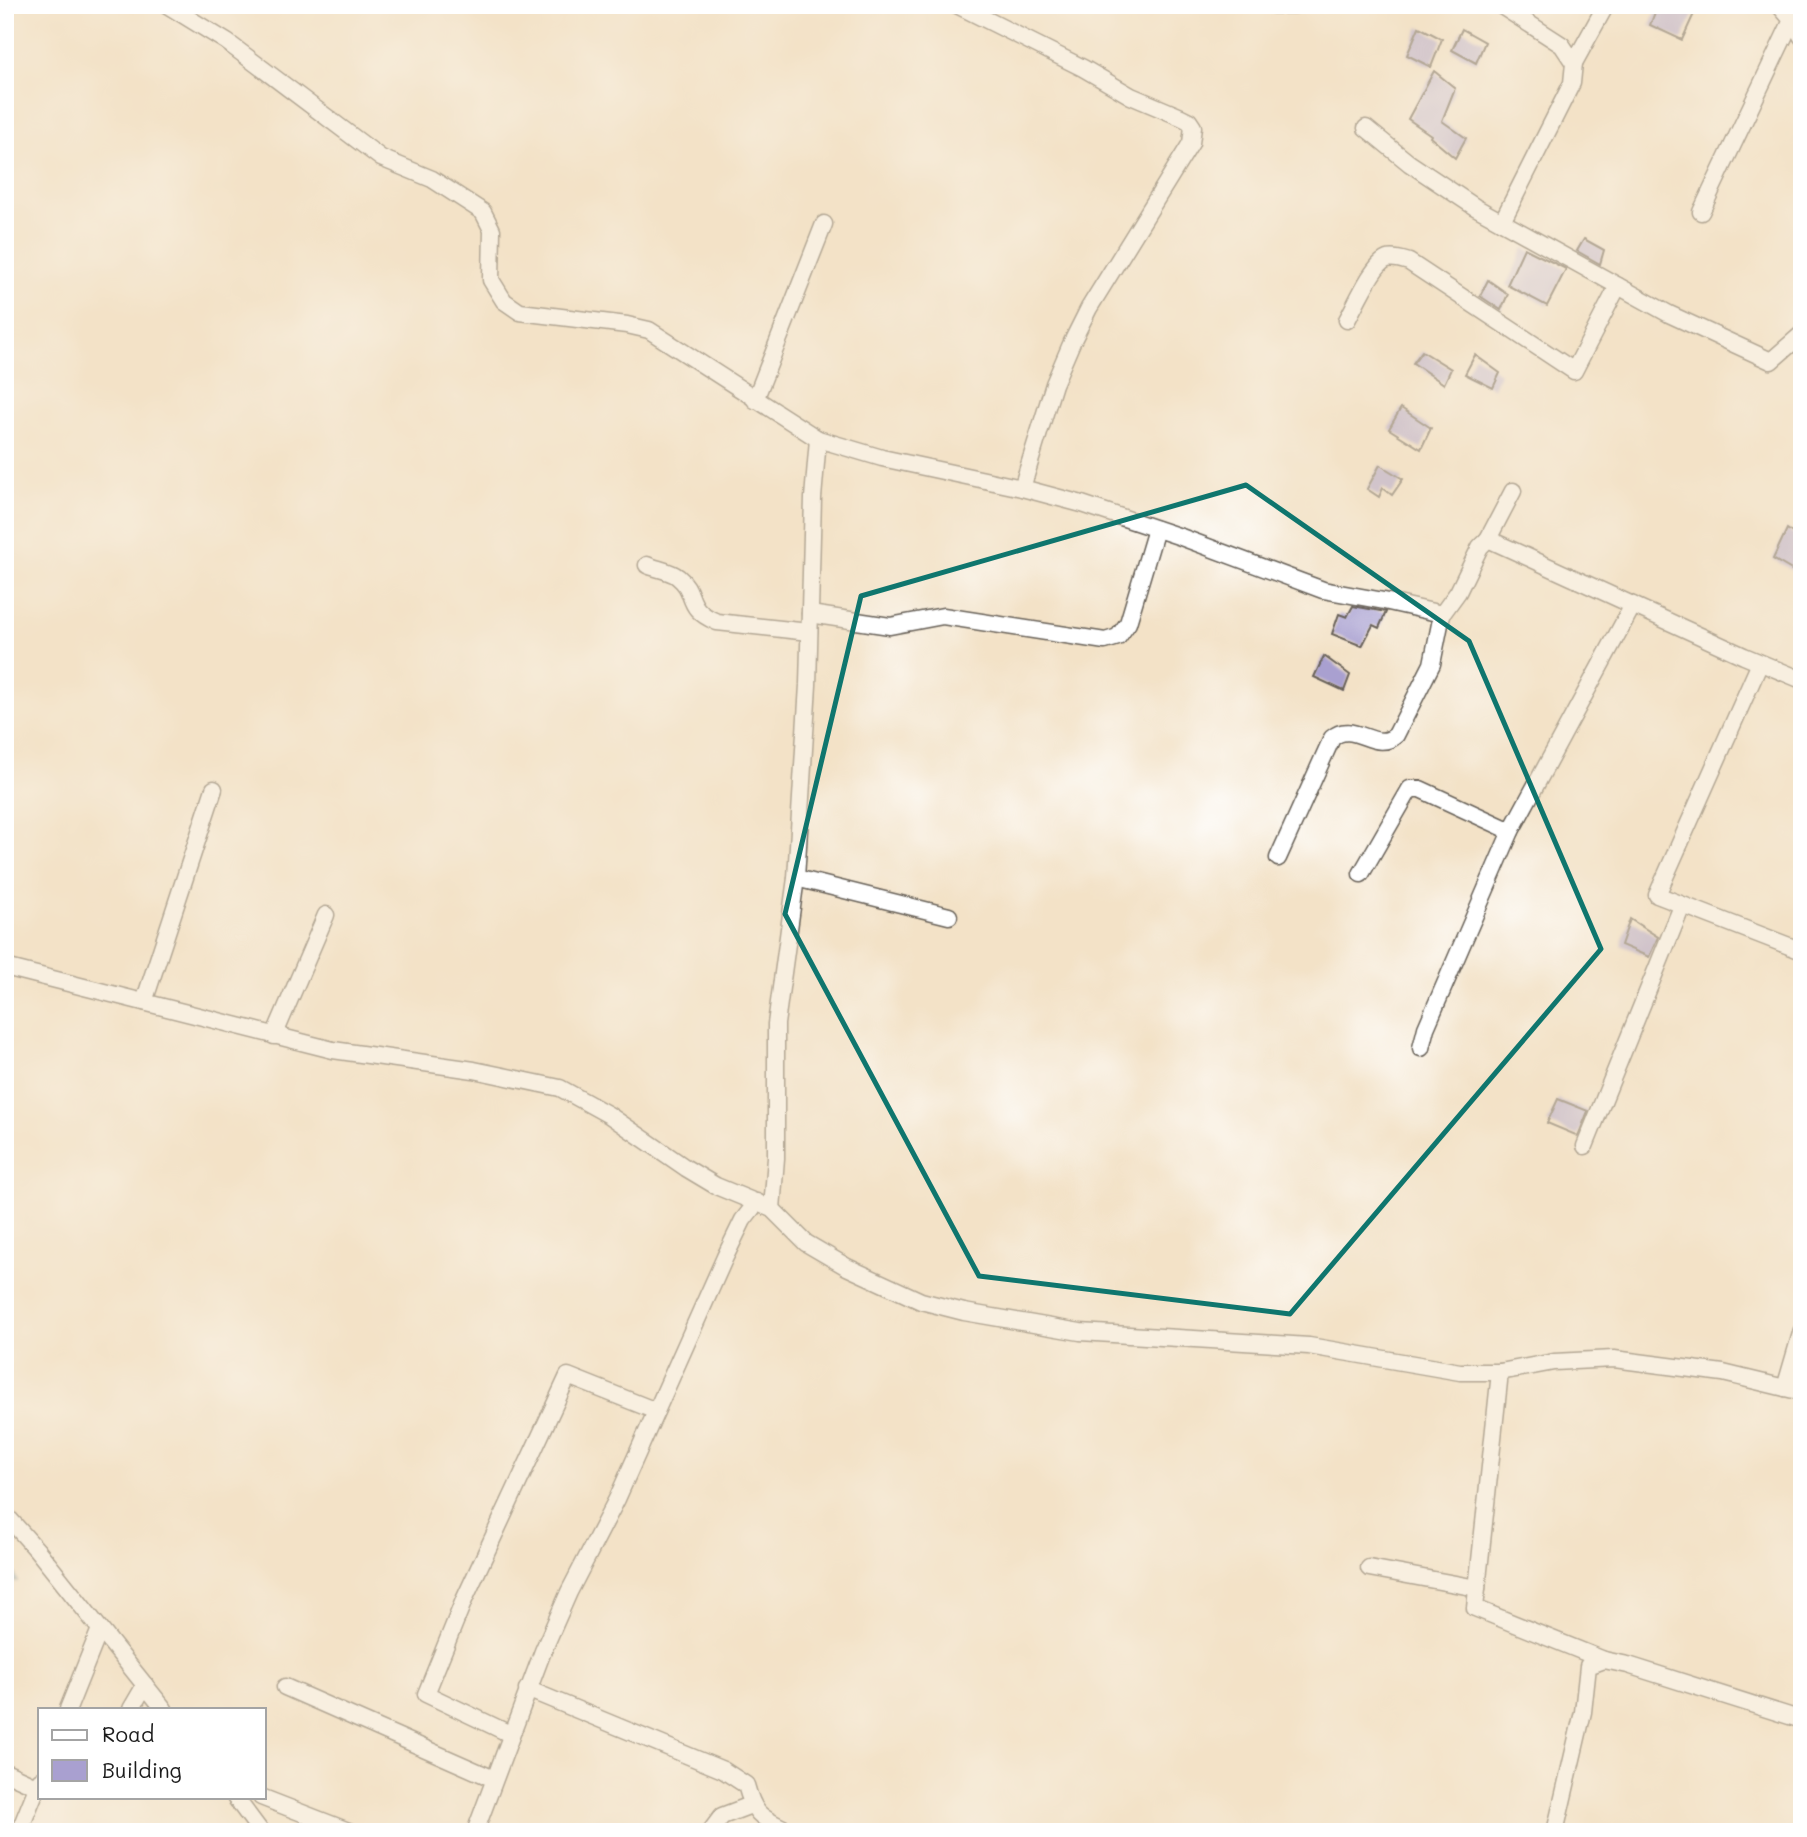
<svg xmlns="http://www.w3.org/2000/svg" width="1807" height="1837" viewBox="0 0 1807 1837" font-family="Mali,sans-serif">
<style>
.water{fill:#64b3de;stroke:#40687d;stroke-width:2}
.building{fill:#a9a0d0}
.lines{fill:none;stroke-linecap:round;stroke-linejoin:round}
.minor-casing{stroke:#676158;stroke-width:19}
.minor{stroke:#fff;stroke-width:16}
.marked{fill:none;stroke:#0f766e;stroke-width:5;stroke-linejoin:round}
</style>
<rect width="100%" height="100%" fill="#fff"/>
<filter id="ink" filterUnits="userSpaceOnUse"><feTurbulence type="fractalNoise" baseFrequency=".0143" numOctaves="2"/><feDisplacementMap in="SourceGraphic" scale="14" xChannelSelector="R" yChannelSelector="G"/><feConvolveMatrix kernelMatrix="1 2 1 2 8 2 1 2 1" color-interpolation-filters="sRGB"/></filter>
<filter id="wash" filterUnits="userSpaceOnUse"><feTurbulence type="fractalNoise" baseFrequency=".00686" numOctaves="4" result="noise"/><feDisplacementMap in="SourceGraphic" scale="28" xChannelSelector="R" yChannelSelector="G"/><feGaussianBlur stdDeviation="1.57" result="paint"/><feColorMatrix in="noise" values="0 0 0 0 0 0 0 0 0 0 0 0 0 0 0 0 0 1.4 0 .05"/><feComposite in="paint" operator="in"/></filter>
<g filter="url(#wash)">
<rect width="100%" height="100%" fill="#f3e2c7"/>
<polygon class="water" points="7,1535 17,1541 8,1558 17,1581 5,1584"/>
<g id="blocks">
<g class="building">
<polygon points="1658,5 1698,5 1682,40 1650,25"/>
<polygon points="1419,27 1442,39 1431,67 1407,55"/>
<polygon points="1462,29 1485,42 1476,63 1452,50"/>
<polygon points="1434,71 1455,88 1442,121 1466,138 1455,158 1430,137 1431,135 1408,119"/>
<polygon points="1584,239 1604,250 1600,264 1577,251"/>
<polygon points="1524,248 1566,269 1547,306 1507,285"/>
<polygon points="1488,280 1508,294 1501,310 1480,296"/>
<polygon points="1422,351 1451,369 1444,384 1413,363"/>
<polygon points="1475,355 1500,373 1493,388 1465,374"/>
<polygon points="1401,408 1431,428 1421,449 1389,429"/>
<polygon points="1380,465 1403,479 1392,495 1383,488 1379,497 1367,489"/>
<polygon points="1787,529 1802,540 1802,560 1795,572 1773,559"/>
<polygon points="1353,606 1386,612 1379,628 1373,625 1362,646 1332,634 1339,614 1347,617"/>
<polygon points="1324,656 1350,675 1344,691 1314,677"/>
<polygon points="1630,919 1658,937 1649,957 1621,945"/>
<polygon points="1558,1099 1588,1111 1578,1136 1547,1123"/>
</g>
</g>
</g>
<g filter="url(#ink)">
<use href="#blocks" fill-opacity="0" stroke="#676158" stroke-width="2"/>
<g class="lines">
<defs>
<g id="minor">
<polyline points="167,5 227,42 381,158 432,179 483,212 492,230 491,280 504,301 520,312 627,325 649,330 818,439 882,458 1022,488 1082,504 1181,537 1323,590 1384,601 1442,614 1458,592 1480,547 1488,539 1744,656 1802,680"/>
<polyline points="957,5 1083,68 1131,96 1181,117 1189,121 1193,127 1191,143 1089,308 1072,342 1054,384 1022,488"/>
<polyline points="1273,5 1295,5"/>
<polyline points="1500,5 1562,45 1574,63 1572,83 1502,222"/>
<polyline points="1779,5 1792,20 1802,37"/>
<polyline points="1574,63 1606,5"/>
<polyline points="1366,128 1409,163 1475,207 1669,314 1771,361 1802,334"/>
<polyline points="1701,212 1792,20"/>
<path d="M1347,320C1355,306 1373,264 1387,259C1395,257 1402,260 1409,262L1574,371L1618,286"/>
<polyline points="755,400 824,224"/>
<polyline points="1488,539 1513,491"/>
<path d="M647,565C656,569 671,571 678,577C698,593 683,608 717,622L809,632"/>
<polyline points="810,614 890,626 943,616 1105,641 1118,637 1128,623 1156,529"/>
<polyline points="1760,663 1657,895 1802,951"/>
<path d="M1278,858L1332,738C1353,719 1376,754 1396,735L1432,664L1442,614"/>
<polyline points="1361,874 1410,789 1420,789 1511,831"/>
<polyline points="796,878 949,916"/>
<polyline points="5,967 333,1050 474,1070 560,1088 609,1115 686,1168 716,1186 772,1209 806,1243 847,1267 921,1301 964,1312 1080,1332 1309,1346 1460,1372 1500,1372 1554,1362 1614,1359 1723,1373 1785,1388"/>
<polyline points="144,1002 214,789"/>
<polyline points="274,1036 326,915"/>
<polyline points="1421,1048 1426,1028 1511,831 1633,605"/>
<polyline points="1585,1146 1682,906"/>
<polyline points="772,1209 776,1158 776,1024 796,878 808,685 813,498 818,439"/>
<polyline points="1802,1330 1785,1388 1802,1392"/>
<polyline points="1500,1372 1475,1608 1604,1660"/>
<polyline points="5,1514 37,1550 164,1709"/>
<polyline points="1369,1568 1477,1588"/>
<polyline points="285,1687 494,1779"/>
<path d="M527,1689L723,1770L746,1785C755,1818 762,1817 791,1832"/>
<polyline points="68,1709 100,1629"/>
<polyline points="131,1709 145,1685"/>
<polyline points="510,1734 426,1694 464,1600 568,1376 656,1411"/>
<polyline points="5,1772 38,1787"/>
<polyline points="235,1797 261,1832"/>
<polyline points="261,1797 351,1832"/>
<polyline points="19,1832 40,1780"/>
<polyline points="475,1832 543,1651 569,1592 617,1499 725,1257 743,1220 757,1202"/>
<polyline points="710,1832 722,1816 751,1805"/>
<polyline points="1555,1832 1583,1712 1588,1666 1604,1660 1628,1665 1802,1720"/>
</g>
</defs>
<use href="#minor" class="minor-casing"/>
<use href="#minor" class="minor"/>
</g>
</g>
<path d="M0 0H1807V1837H0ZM1246,485L1469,641L1601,949L1290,1314L979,1276L785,914L861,596Z" fill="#f3e2c7" fill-opacity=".55" fill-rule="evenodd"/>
<path class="marked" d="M1246,485L1469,641L1601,949L1290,1314L979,1276L785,914L861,596Z"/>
<rect width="1807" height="1837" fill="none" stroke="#fff" stroke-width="28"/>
<rect x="38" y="1708" width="228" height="91" fill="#ffffff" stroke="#a4a4a4" stroke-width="2"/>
<rect x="52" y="1730" width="35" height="10" fill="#ffffff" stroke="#a4a4a4" stroke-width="2"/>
<text x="102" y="1742" font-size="21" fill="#1c1c1c">Road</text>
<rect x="52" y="1760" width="35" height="21" fill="#a9a0d0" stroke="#a4a4a4" stroke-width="2"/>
<text x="102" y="1778" font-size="21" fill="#1c1c1c">Building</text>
</svg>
